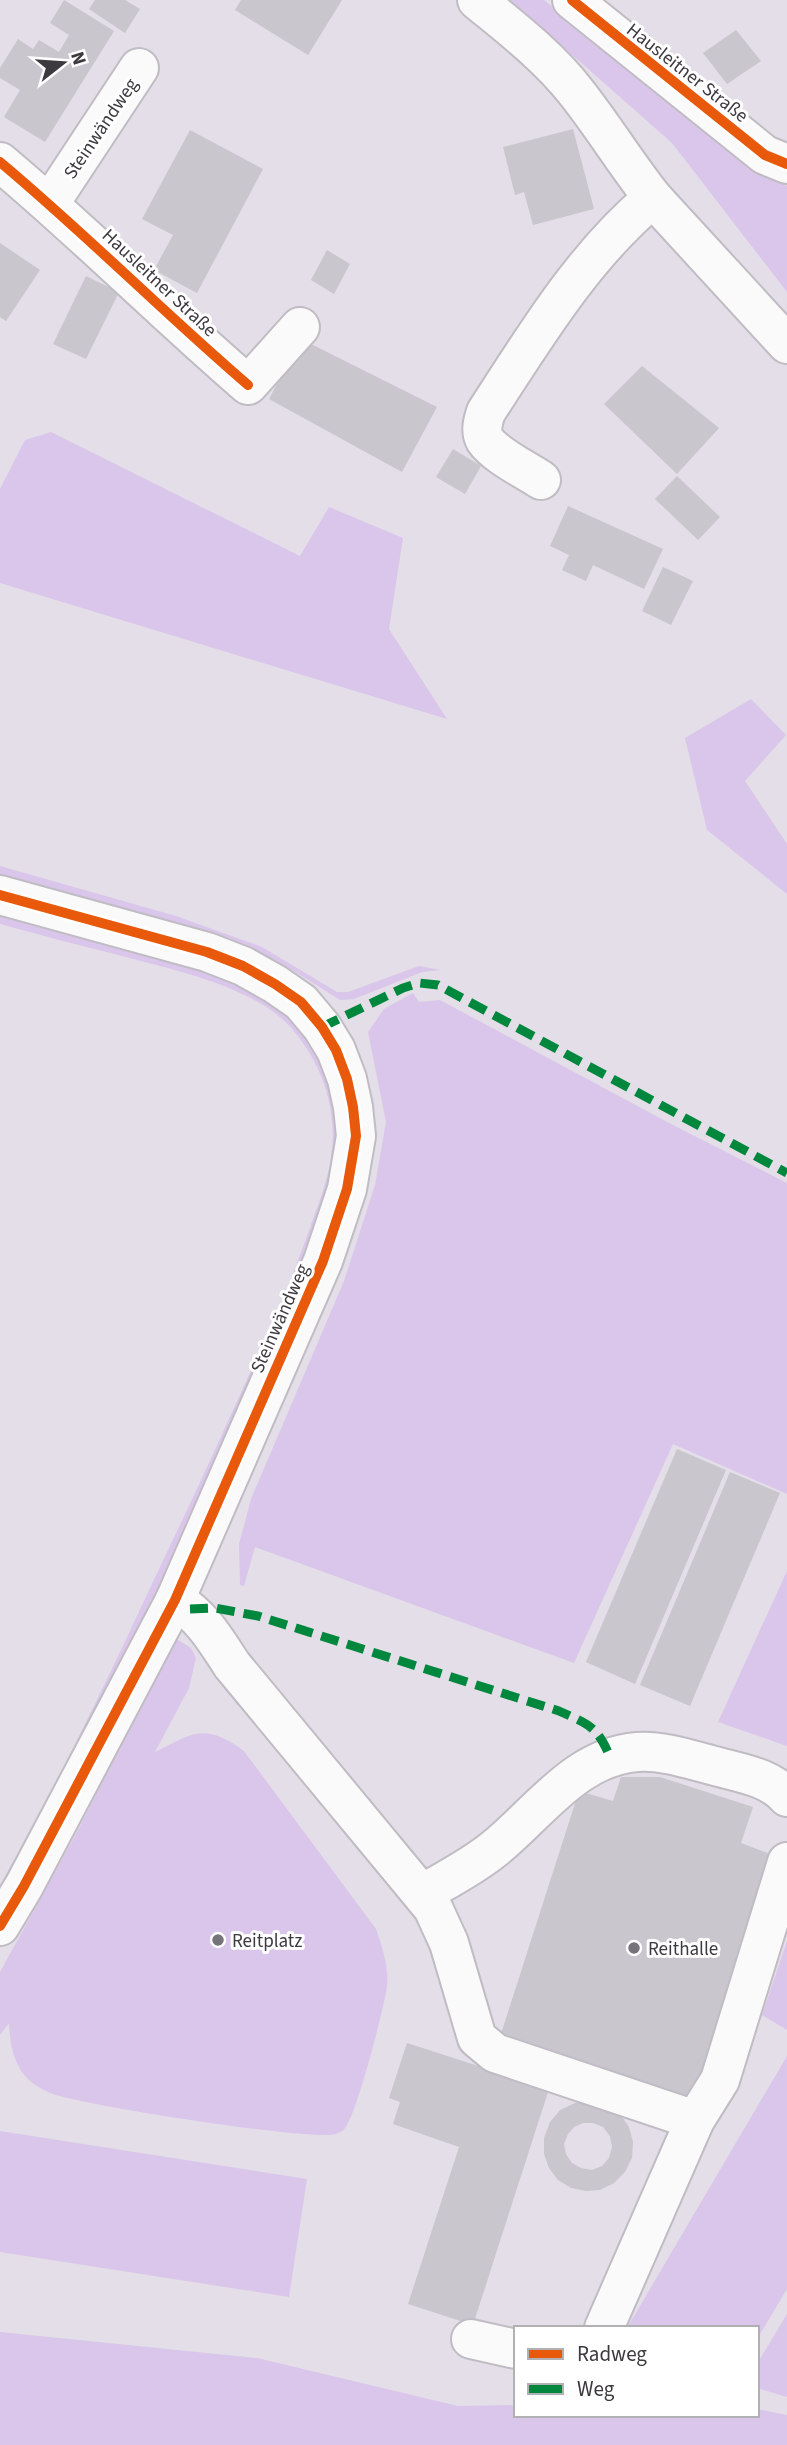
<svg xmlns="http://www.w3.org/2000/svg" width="787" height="2445" viewBox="0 0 787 2445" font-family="'Source Sans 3',sans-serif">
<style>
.green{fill:#dac6ea}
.building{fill:#c9c6cd;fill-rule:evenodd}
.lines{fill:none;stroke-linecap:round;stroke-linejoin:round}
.minor-casing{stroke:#c0bcc3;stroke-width:42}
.minor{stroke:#fbfafb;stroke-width:38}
.quiet{stroke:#00873e;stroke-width:9;stroke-dasharray:18 9;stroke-linecap:butt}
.cycleway-casing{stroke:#fff;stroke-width:15}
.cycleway{stroke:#e8590c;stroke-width:10}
.poi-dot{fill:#76737a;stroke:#fff;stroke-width:2.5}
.labels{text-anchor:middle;stroke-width:6;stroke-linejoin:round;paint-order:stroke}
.street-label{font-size:19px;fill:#3c393f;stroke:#fff}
.poi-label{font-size:19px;fill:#3c393f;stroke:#fff;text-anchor:start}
</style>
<rect width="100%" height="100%" fill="#e3dee7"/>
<g class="green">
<polygon points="510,0 544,0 738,154 777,182 787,186 787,292 672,143"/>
<polygon points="51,432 300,556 329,507 403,538 389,629 447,719 0,583 0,489 25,440"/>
<polygon points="751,699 786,735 745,781 787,844 787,894 707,830 685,738"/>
<polygon points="0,866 176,916 262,947 337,992 348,992 419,966 441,970 422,972 354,999 340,1000 294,971 258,953 172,922 0,876"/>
<path d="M0,914L218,975L250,990L275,1006L297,1025L314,1046L328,1078L339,1132L335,1168L307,1257L174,1564L0,1896V1885C45,1809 83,1729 121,1650C154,1579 188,1509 220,1439C250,1372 282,1306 307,1236C315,1213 325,1189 330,1164C339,1115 325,1068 293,1030C257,987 174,970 122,956C81,946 41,935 0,924Z"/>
<polygon points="413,993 419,1002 440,1000 671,1124 787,1183 787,1494 673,1444 574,1663 255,1547 244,1586 240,1585 239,1544 251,1499 344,1281 375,1185 386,1122 368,1032 384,1009"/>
<polygon points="787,1571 787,1746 718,1722"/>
<path d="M175,1638L191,1648L196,1658L189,1688L155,1752C195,1732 205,1723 244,1751L376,1929C382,1946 389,1967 387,1986C385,2005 356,2116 345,2128C343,2131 340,2132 336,2134C317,2142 82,2105 53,2094C47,2092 40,2088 34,2084C14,2070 10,2045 9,2023L0,2035V1972L76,1834Z"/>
<polygon points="787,1941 787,2030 762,2015"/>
<polygon points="787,2056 787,2289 757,2339 757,2328 627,2328"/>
<polygon points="0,2131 307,2179 289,2297 0,2252"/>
<polygon points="787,2314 787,2397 757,2388 757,2364"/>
<polygon points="0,2332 257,2358 458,2406 516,2405 516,2415 757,2415 757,2409 787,2415 787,2445 0,2445"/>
</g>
<g class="building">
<polygon points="64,0 114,31 45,142 4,117 20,90 0,78 0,68 18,39 33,49 39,40 59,52 69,35 50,23"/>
<polygon points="95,0 125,0 140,9 125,33 89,9"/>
<polygon points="241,0 342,0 308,55 235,10"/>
<polygon points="736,30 761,61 727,84 703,53"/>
<polygon points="573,129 594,209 533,225 524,192 515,195 503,147"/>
<polygon points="190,130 263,169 197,293 154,270 173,235 142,219"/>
<polygon points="0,243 40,270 6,321 0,317"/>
<polygon points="327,250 350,264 334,294 311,280"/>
<polygon points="86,276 119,292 86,359 53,344"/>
<polygon points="301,339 437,407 402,472 269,399"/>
<polygon points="642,366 719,428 677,474 604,404"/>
<polygon points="453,449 481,466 465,494 436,477"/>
<polygon points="677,476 720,517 698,540 655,499"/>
<polygon points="568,506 663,549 644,589 593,565 586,581 562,570 569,555 550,546"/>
<polygon points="663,567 693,581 671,625 642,611"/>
<polygon points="677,1449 726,1470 635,1684 586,1662"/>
<polygon points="730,1472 780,1493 690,1706 640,1685"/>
<polygon points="621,1777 660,1777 753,1807 741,1843 770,1854 691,2104 498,2043 579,1791 613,1801"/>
<polygon points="407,2043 549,2089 473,2325 408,2304 459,2147 393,2124 400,2102 389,2098"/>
<path d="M591,2101L620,2114L629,2127L633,2142L632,2158L625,2172L614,2183L600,2190L586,2191L571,2188L558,2180L549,2168L544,2154V2138L550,2122L560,2110L575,2103ZM583,2123H593L603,2127L610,2136L612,2147L609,2158L602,2166L592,2170L581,2168L572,2163L566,2154L564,2144L568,2134L574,2127Z"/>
</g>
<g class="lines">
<defs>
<g id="minor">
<path d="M477,0C511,28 549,57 576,92C603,126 626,164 653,198C584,255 534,338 486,412C483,421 480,431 485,440C495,455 526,470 541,480"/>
<polyline points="572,0 765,155 787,164"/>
<path d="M0,162C85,233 164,313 248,385L300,327"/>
<polyline points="653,198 787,344"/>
<polyline points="50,203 139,68"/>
<polyline points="0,895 207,952 243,966 275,984 301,1002 322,1027 336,1050 347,1079 353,1107 356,1136 347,1189 323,1261 175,1600 24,1886 0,1926"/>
<path d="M175,1600C202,1616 215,1639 232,1665L433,1908L449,1943L477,2038L495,2053L695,2120"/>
<path d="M422,1894C446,1880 472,1867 494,1849C539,1813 575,1757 637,1752C663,1750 691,1760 715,1766C740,1773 770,1777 787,1797"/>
<polyline points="604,2328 695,2120 720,2080 787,1862"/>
<polyline points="471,2339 516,2349"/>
</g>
</defs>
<use href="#minor" class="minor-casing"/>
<use href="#minor" class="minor"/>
<g class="quiet">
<polyline points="322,1027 403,988 419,983 438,985 787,1173"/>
<path d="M190,1609L215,1608L258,1616L559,1711C590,1725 597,1726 611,1759"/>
</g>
<defs>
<g id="cycleway">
<polyline points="572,0 765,155 787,164"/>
<path d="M0,162C85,233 164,313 248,385"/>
<polyline points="0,895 207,952 243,966 275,984 301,1002 322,1027 336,1050 347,1079 353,1107 356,1136 347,1189 323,1261 175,1600 24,1886 0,1926"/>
</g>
</defs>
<use href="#cycleway" class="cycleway-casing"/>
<use href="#cycleway" class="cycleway"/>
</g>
<g class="poi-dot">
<circle cx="218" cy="1940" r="7"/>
<circle cx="634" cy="1948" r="7"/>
</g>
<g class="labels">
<g class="street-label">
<text transform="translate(688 72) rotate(38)" y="7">Hausleitner Straße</text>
<text transform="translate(100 128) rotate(-56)" y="7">Steinwändweg</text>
<text transform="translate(160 282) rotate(43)" y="7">Hausleitner Straße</text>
<text transform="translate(279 1318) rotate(-66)" y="7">Steinwändweg</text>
</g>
<g class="poi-label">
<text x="232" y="1947">Reitplatz</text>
<text x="648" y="1955">Reithalle</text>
</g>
</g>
<rect x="514" y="2326" width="245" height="91" fill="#ffffff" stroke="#b1b0b2" stroke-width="2"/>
<rect x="528" y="2349" width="35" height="10" fill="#e8590c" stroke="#b1b0b2" stroke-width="2"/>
<text x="577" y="2361" font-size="21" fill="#3c393f">Radweg</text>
<rect x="528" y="2384" width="35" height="10" fill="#00873e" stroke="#b1b0b2" stroke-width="2"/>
<text x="577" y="2396" font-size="21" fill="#3c393f">Weg</text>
<g transform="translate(63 63) rotate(73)" stroke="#ffffff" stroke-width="5" paint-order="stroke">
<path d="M0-5L12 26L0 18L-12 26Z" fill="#3c393f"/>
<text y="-10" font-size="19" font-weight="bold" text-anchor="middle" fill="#3c393f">N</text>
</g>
</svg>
